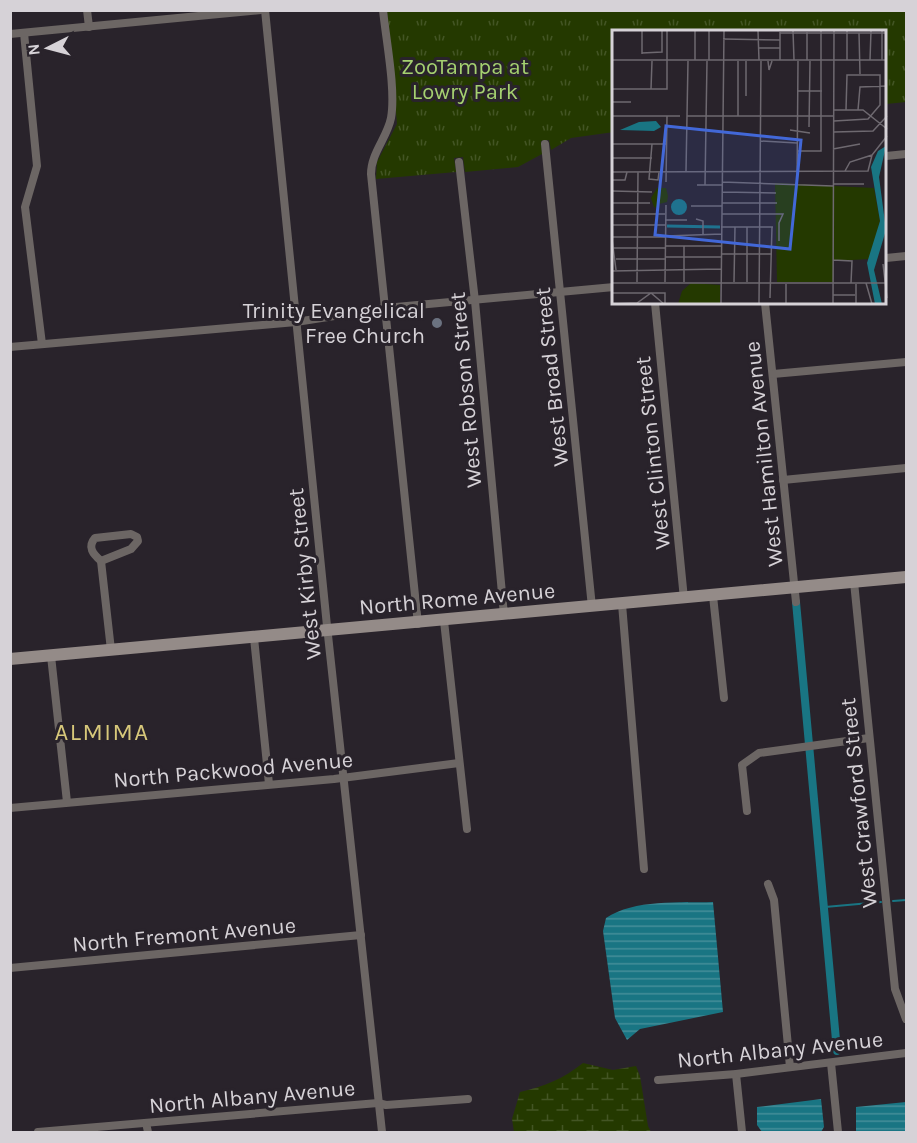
<svg xmlns="http://www.w3.org/2000/svg" width="917" height="1143" viewBox="0 0 917 1143" font-family="Karla,sans-serif">
<style>
.grass{fill:url(#grass-tufts)}
.wetland{fill:url(#wetland-marsh)}
.water{fill:url(#water-rules)}
.lines{fill:none;stroke-linecap:round;stroke-linejoin:round}
.stream{stroke:#197583;stroke-width:2}
.canal{stroke:#197583;stroke-width:8}
.street{stroke:#6c6664;stroke-width:8}
.secondary{stroke:#948b88;stroke-width:12}
.worship-dot{fill:#6b7280;stroke:#29232b;stroke-width:2}
.labels{text-anchor:middle;stroke-width:6;stroke-linejoin:round;paint-order:stroke}
.park-label{font-size:22px;fill:#a5d170;stroke:#29232b}
.poi-label{font-size:22px;fill:#d6d2d7;stroke:#29232b;text-anchor:end}
.street-label{font-size:22px;fill:#d6d2d7;stroke:#29232b}
.neighbourhood-label{font-size:24px;letter-spacing:1.5px;fill:#d7c87a;stroke:#29232b}
.inset-river{fill:none;stroke:#197583;stroke-width:3}
.inset-road{fill:none;stroke:#6e6970;stroke-width:1.5}
.view{fill:#4268d8;fill-opacity:0.15;stroke:#4268d8;stroke-width:3}
.inset-edge{fill:none;stroke:#d6d2d7;stroke-width:3}
</style>
<defs>
<pattern id="grass-tufts" width="24" height="20" patternUnits="userSpaceOnUse" patternTransform="scale(1.5)"><rect width="24" height="20" fill="#243900"/><path d="M3 7l-1-3M5 7V3M7 7l1-3M15 17l-1-3M17 17v-4M19 17l1-3" fill="none" stroke="#435524"/></pattern>
<pattern id="wetland-marsh" width="20" height="14" patternUnits="userSpaceOnUse" patternTransform="scale(1.5)"><rect width="20" height="14" fill="#243900"/><path d="M1 5h8M5 5V1M11 12h8M15 12V8" fill="none" stroke="#435524"/></pattern>
<pattern id="water-rules" width="6" height="5" patternUnits="userSpaceOnUse" patternTransform="scale(1.5)"><rect width="6" height="5" fill="#197583"/><path d="M0 2.5h6" fill="none" stroke="#458e99"/></pattern>
</defs>
<rect width="100%" height="100%" fill="#29232b"/>
<polygon class="grass" points="387,11 906,11 906,102 886,104 886,32 614,32 614,132 571,138 551,150 549,140 541,141 542,154 518,167 465,172 463,157 454,158 456,172 376,179 377,162 397,124"/>
<path class="wetland" d="M583,1063L613,1070L636,1066L640,1076L648,1126L651,1132H514L512,1119L520,1092C545,1086 563,1079 583,1063Z"/>
<g class="water">
<path d="M713,902L723,1012L640,1029L627,1040L615,1018L603,931L606,918C634,899 680,903 713,902Z"/>
<polygon points="821,1099 824,1127 821,1132 762,1132 757,1125 757,1107"/>
<polygon points="906,1102 906,1132 856,1132 856,1107"/>
</g>
<g class="lines">
<g class="stream">
<polyline points="893,901 906,900"/>
<polyline points="825,907 881,902"/>
</g>
<polyline class="canal" points="796,602 837,1051"/>
<g class="street">
<polyline points="87,10 89,27"/>
<polyline points="265,10 327,626 382,1132"/>
<path d="M383,10C386,40 396,90 391,118C387,138 371,153 371,174L418,624"/>
<polyline points="24,33 37,166 25,207 42,344"/>
<polyline points="10,34 261,10"/>
<polyline points="545,144 592,607"/>
<polyline points="886,156 906,154"/>
<polyline points="459,162 475,301 504,615"/>
<polyline points="886,258 906,256"/>
<polyline points="655,303 684,599"/>
<polyline points="765,303 796,602"/>
<polyline points="10,347 296,322 385,308 614,287"/>
<polyline points="773,374 906,362"/>
<polyline points="783,480 906,468"/>
<path d="M131,534L137,537L138,541L131,549L101,561C93,554 87,547 95,538Z"/>
<polyline points="101,561 111,650"/>
<polyline points="854,582 895,989 906,1019"/>
<polyline points="713,596 724,698"/>
<polyline points="622,604 644,869"/>
<polyline points="444,621 467,829"/>
<polyline points="254,638 269,784"/>
<polyline points="51,656 67,802"/>
<polyline points="10,808 334,779 459,763"/>
<polyline points="747,811 742,765 759,753 869,738"/>
<polyline points="768,884 774,900 790,1067"/>
<polyline points="10,968 361,935"/>
<polyline points="831,1063 838,1132"/>
<polyline points="736,1074 742,1132"/>
<polyline points="658,1080 736,1074 906,1053"/>
<polyline points="146,1123 148,1132"/>
<polyline points="38,1132 378,1103 386,1105 468,1099"/>
</g>
<polyline class="secondary" points="10,659 906,577"/>
</g>
<circle class="worship-dot" cx="437" cy="323" r="6"/>
<g class="labels">
<g class="park-label">
<text x="465" y="74">ZooTampa at<tspan x="465" dy="25">Lowry Park</tspan></text>
</g>
<g class="poi-label">
<text x="425" y="318">Trinity Evangelical<tspan x="425" dy="25">Free Church</tspan></text>
</g>
<g class="street-label">
<text transform="translate(551 377) rotate(-96)" y="8">West Broad Street</text>
<text transform="translate(465 390) rotate(-95)" y="8">West Robson Street</text>
<text transform="translate(652 453) rotate(-96)" y="8">West Clinton Street</text>
<text transform="translate(763 454) rotate(-96)" y="8">West Hamilton Avenue</text>
<text transform="translate(304 574) rotate(-96)" y="8">West Kirby Street</text>
<text transform="translate(457 598) rotate(-5)" y="8">North Rome Avenue</text>
<text transform="translate(233 769) rotate(-5)" y="8">North Packwood Avenue</text>
<text transform="translate(858 803) rotate(-96)" y="8">West Crawford Street</text>
<text transform="translate(184 934) rotate(-5)" y="8">North Fremont Avenue</text>
<text transform="translate(780 1049) rotate(-6)" y="8">North Albany Avenue</text>
<text transform="translate(252 1096) rotate(-5)" y="8">North Albany Avenue</text>
</g>
<g class="neighbourhood-label">
<text x="102" y="740">ALMIMA</text>
</g>
</g>
<g transform="translate(612 30)">
<rect width="274" height="274" fill="#29232b"/>
<path d="M163,153L262,158L268,191L258,229L221,231V252H165ZM79,253L108,255V274H66L70,261Z" fill="#243900"/>
<path d="M45,158H54L56,166L55,172L47,174L46,178L42,177L39,168Z" fill="#243900"/>
<path d="M44,91L49,97L42,101L8,100L27,92ZM274,116L267,147L274,200L262,240L270,274H263L255,233L268,191L259,137L266,121ZM59 177a8 8 0 1 1 16 0a8 8 0 1 1-16 0Z" fill="#197583"/>
<path class="inset-river" d="M55,196L108,197"/>
<path class="inset-road" d="M97,1V30M146,1L147,30M181,1L182,30M168,2V30M195,2V30M168,3H275M247,3L248,44M111,9L168,10M146,18H168M30,23L50,22V1M30,24V1M0,30H275M83,30V1M235,30V1M258,30L259,1M270,30V1M134,31V66M156,31L157,40L160,31M0,59H55V1M39,59L40,31M186,61H210M0,72H19M222,80H251L275,99M246,80L248,57L275,56M0,86H68M75,86H222M126,86V31M222,91L256,89L268,75V45H235L234,80M197,97L198,31M178,100L198,103M222,102L261,101L275,86M148,111L185,113M0,114H55M40,114L37,149L46,150L47,142M221,119L248,114M185,121H209V1M0,128H40M74,141L76,31M233,141L238,132L260,125M0,142L256,141L260,125L275,106M1,150H13L15,142M54,152L55,86M110,152L221,156M221,154H252M85,155H110M93,155L95,31M185,155L186,31M0,161L40,162M110,162L164,163M0,173H38M110,173H165M79,176H110M0,184H53M110,184H171L167,193V211M84,189L91,191V204M53,190H75M0,195H53M109,197H161M54,206L110,204M0,207H54M0,209L4,240M54,216H110M0,218H54M110,224H160M53,227H110M4,229H53M221,230L240,231L239,253M271,234L275,268M0,241L109,239M25,252L26,142M53,252L54,175M72,252V216M122,252L123,197M135,252V197M0,253H275M254,253L260,274M0,263H53V274M221,265H243M158,268L160,197M0,274L25,273L39,263L52,274M109,274L112,1M147,274L149,31M174,274V254M221,274L222,1M244,274V254"/>
<path class="view" d="M54,96L189,110L178,219L43,205Z"/>
<rect width="274" height="274" class="inset-edge"/>
</g>
<rect width="917" height="1143" fill="none" stroke="#d6d2d7" stroke-width="24"/>
<g transform="translate(48 48) rotate(264)" stroke="#29232b" stroke-width="4.5" paint-order="stroke">
<path d="M0-4.5L10 22L0 15L-10 22Z" fill="#d6d2d7"/>
<text y="-9" font-size="16" font-weight="bold" text-anchor="middle" fill="#d6d2d7">N</text>
</g>
</svg>
